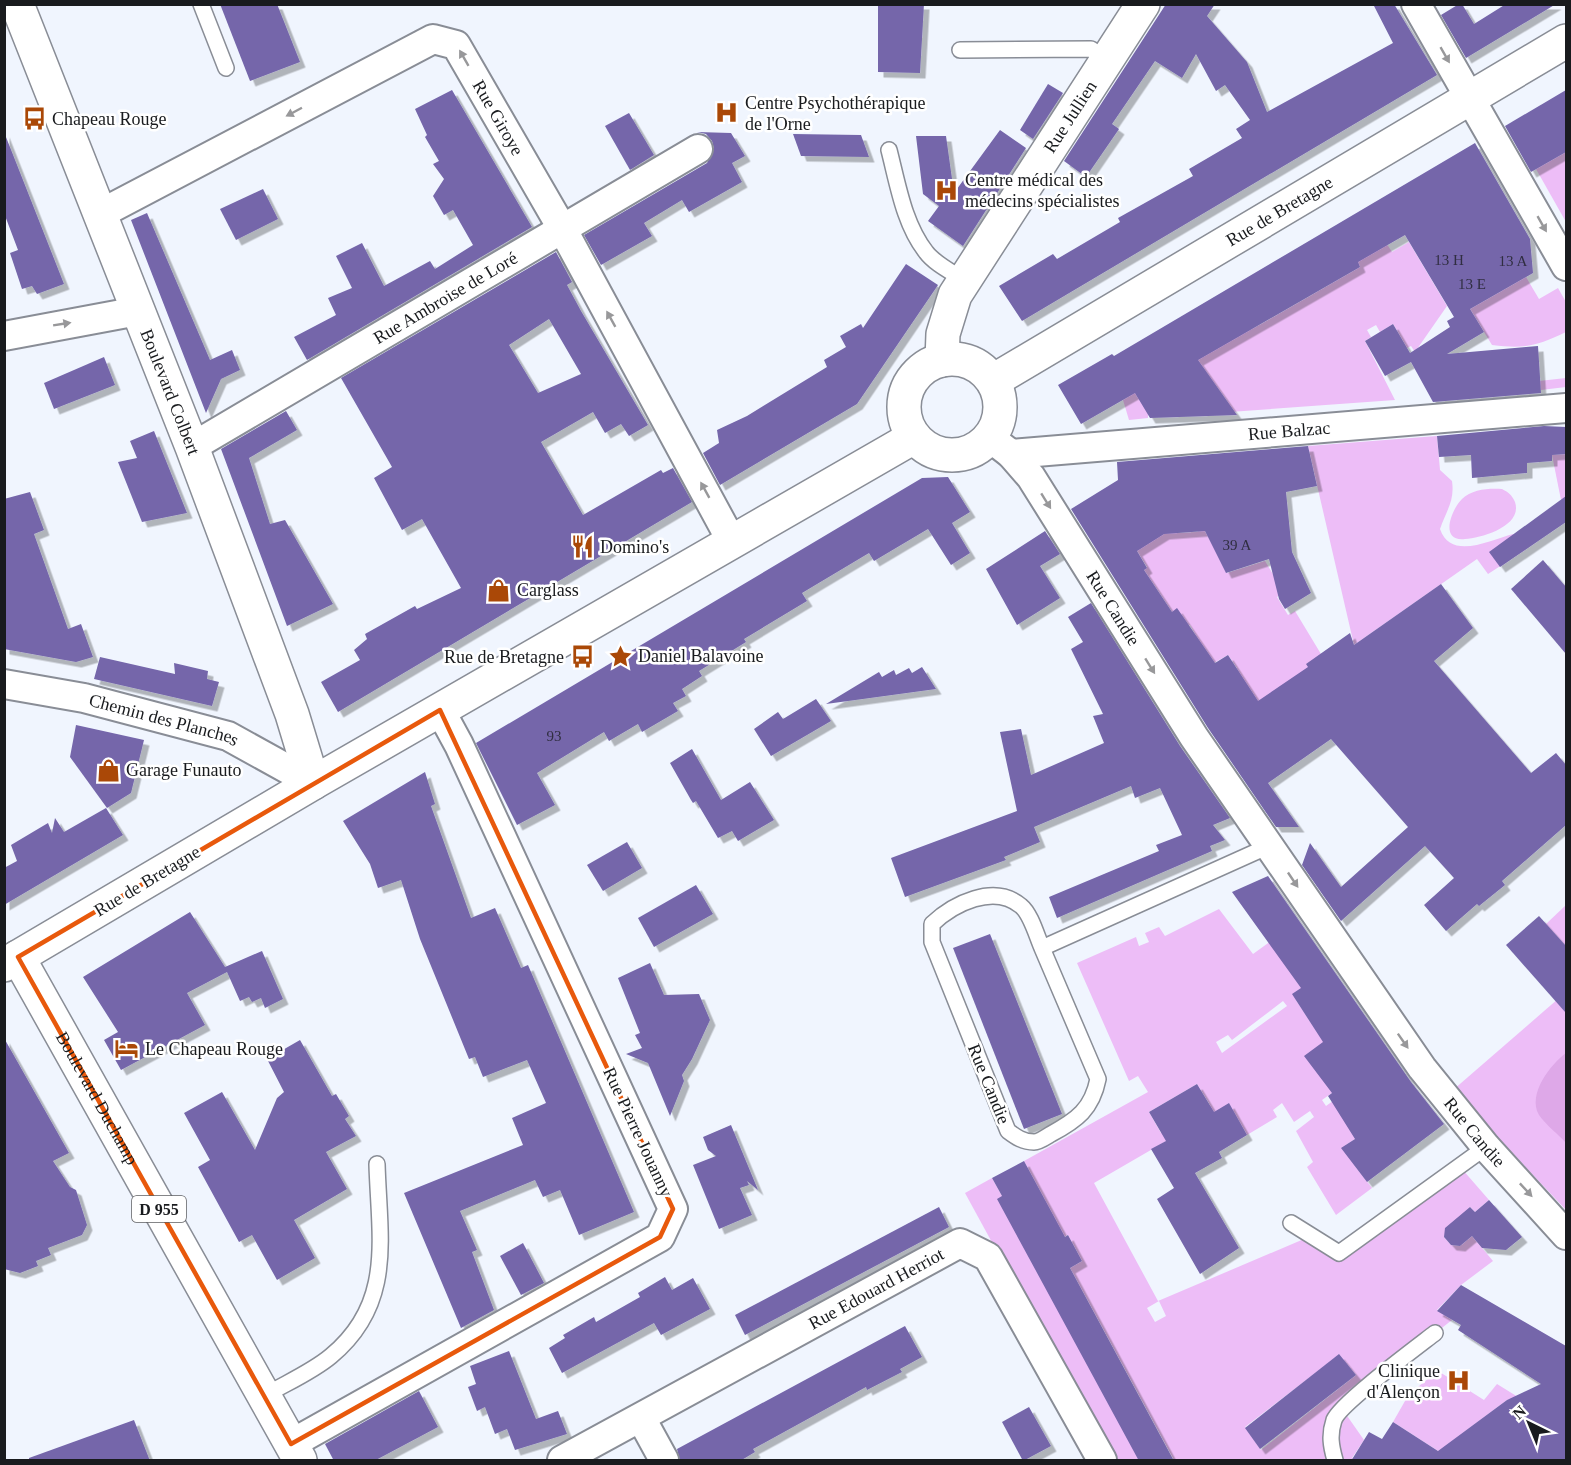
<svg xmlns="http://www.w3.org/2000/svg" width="1571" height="1465" viewBox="0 0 1571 1465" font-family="'Times New Roman',serif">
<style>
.green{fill:#edbdf7;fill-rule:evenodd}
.forest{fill:#dea8e8}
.building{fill:#7466aa;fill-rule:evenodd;filter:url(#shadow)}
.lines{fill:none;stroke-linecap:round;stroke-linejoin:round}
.service-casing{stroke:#898d96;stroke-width:18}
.minor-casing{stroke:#898d96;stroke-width:32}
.tertiary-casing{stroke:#898d96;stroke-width:36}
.secondary-casing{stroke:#898d96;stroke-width:36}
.primary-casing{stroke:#898d96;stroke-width:36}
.service{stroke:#fff;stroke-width:15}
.minor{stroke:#fff;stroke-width:28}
.tertiary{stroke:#fff;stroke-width:33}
.secondary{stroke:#fff;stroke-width:33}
.primary{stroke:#fff;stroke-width:33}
.oneway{fill:#98989a}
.marked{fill:none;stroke:#e8590c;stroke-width:4.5;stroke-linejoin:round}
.labels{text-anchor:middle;stroke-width:5;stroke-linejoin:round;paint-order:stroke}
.number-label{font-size:15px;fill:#302e41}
.shield{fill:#fff;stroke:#5e5f62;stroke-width:1.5}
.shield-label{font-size:16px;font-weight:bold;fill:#191b1e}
.poi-label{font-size:18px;fill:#191b1e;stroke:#fff;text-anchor:start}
.street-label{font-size:18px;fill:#191b1e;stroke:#fff}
</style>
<defs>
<filter id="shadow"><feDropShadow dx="5.5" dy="5.5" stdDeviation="0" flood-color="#0004"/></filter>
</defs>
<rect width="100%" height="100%" fill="#f0f5fe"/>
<g class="green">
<polygon points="1566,152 1566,222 1536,169"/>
<polygon points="1381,235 1392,252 1409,242 1447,306 1415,352 1411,346 1407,348 1393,324 1380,332 1376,325 1367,330 1371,337 1365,341 1395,400 1230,412 1227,401 1196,358 1263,323 1360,267 1355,257"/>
<path d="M1526,277L1539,299L1558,288L1566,302V332C1537,346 1525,349 1492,345L1470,309Z"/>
<polygon points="1566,378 1566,387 1541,390 1539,381"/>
<polygon points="1140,389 1148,403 1148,418 1129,420 1123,400"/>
<path d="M1437,436L1440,470L1452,481C1455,501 1446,511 1440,529C1451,561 1490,540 1513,534L1525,550L1488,574L1477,559L1354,645L1308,446Z"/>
<polygon points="1566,454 1566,511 1561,500 1552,455"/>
<path d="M1502,489C1508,492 1512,495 1515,502C1523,526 1482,538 1465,539C1439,542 1451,510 1462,499C1472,489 1490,488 1502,489Z"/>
<polygon points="1165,512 1178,533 1197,532 1203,528 1221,559 1227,573 1265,561 1284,592 1277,597 1288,615 1295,611 1321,654 1313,673 1241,711 1237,668 1228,655 1212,664 1190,625 1188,626 1172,612 1144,570 1147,567 1137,551"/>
<polygon points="1566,905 1566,946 1546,924"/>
<path d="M1219,909L1253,954L1299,921L1274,949L1305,993L1296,1000L1323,1041L1363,1071L1322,1100L1326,1106L1341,1095L1355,1139L1346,1145L1358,1163L1355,1166L1372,1188L1336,1215L1307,1167L1313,1162L1296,1131L1314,1117L1310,1111L1294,1122L1282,1103L1273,1110L1277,1117L1247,1135L1229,1104L1200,1121L1196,1114L1210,1105L1197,1084L1149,1112L1161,1133L1170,1129L1175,1136L1094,1183L1158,1301L1304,1239L1338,1260L1462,1169L1489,1200L1475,1212L1470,1207L1444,1237L1451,1245L1460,1246L1472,1236L1493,1261L1461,1285L1437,1310L1452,1320L1363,1390L1343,1410L1364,1440L1352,1458L1355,1460H1174L1070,1268L1082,1261L1068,1235L1055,1241L1050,1210L1024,1161L1148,1092L1138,1076L1129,1081L1077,963L1136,937L1139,946L1149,942L1145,933L1159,927L1165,936ZM1283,1001L1287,1006L1222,1053L1216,1042L1228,1035L1232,1040ZM1159,1301L1166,1316L1155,1322L1147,1308ZM1339,1355L1356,1375L1261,1450L1245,1427Z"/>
<polygon points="1566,992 1566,1210 1453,1090"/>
<polygon points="992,1178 1002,1196 1139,1460 1111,1460 965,1193"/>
<polygon points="1438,1371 1484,1400 1497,1384 1518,1397 1507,1400 1455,1439 1449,1458 1393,1422 1409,1394"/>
</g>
<path class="forest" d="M1566,1053V1143C1558,1134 1546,1125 1539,1115C1527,1094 1551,1064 1566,1053Z"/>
<g class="building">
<polygon points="220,4 277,4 300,62 250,81"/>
<polygon points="878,4 924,4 920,73 878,72"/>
<polygon points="1166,4 1215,4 1207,16 1247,62 1267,112 1393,43 1373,4 1394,4 1437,75 1022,321 999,286 1053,254 1057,259 1120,222 1118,218 1193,176 1189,169 1242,138 1236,129 1250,120 1225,85 1216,91 1196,54 1182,78 1155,61 1112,124 1119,129 1086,177 1064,161"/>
<polygon points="1459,4 1462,4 1474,24 1506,4 1556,4 1466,58 1441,15"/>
<polygon points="1048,84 1063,93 1033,139 1020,130"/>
<polygon points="452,90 532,227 307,360 294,337 336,315 328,298 352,288 336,256 362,243 384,286 430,261 435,269 473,245 453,210 444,215 433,196 444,179 433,164 439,161 425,137 427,135 415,109"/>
<polygon points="1566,90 1566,152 1531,172 1505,126"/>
<polygon points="629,113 654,155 630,170 605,126"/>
<polygon points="1000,130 1026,148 963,246 928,221 939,206 923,194 916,136 946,136 954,193"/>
<polygon points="4,132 64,284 37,294 32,286 22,289 10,253 18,250 4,213"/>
<polygon points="697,132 731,133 745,156 732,163 742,182 689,212 682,200 644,223 652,236 601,265 584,235 707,163 714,149 712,141 706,134"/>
<polygon points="793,134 861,135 869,157 801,156"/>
<polygon points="1475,143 1530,239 1533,273 1470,309 1484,332 1447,354 1538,346 1541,393 1433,402 1411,362 1385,376 1365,341 1393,324 1410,353 1450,327 1447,321 1454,317 1405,235 1358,262 1360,267 1198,360 1237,415 1150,418 1135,393 1081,424 1058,385 1112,354 1114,356"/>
<polygon points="263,189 278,219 236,240 220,209"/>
<polygon points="147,213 210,360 232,350 240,370 221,379 206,413 131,220"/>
<path d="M556,252L572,282L567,285L581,311L648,425L629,436L621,424L605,433L593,412L541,442L583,515L661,470L663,473L673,468L692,502L338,712L321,682L360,660L354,650L367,639L365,634L415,606L417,609L461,588L422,519L402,530L374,478L392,467L341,378ZM549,319L581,374L538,393L509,345Z"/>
<polygon points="906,264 938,285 857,404 720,485 703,453 719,443 717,430 747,416 827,367 824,360 846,347 840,336 861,324 863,328"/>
<polygon points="104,357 115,385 54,409 44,383"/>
<polygon points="286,411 297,430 249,458 270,524 285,520 333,604 287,626 221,449"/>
<polygon points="1544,426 1566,427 1566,454 1552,455 1552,461 1527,463 1527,473 1472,478 1471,455 1439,457 1437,436"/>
<polygon points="154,431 187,513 142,522 118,462 137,458 130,441"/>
<polygon points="1308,446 1317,486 1286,492 1292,552 1311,593 1285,609 1279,599 1269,559 1226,573 1205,531 1164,534 1137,551 1147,568 1144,570 1172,612 1177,608 1215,663 1228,655 1258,701 1308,667 1306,664 1350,633 1354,645 1441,584 1473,628 1434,661 1531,773 1556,753 1566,765 1566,825 1502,881 1505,885 1479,906 1477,904 1446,931 1424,905 1454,878 1425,846 1341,921 1302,865 1310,843 1341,887 1408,827 1331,739 1268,783 1299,827 1276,827 1208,728 1071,509 1118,480 1117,462"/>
<polygon points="948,477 970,512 952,523 970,553 951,565 928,529 874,561 869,553 802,593 807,601 744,639 746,642 699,671 702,676 682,689 686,696 673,703 678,711 642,732 638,724 609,741 604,732 537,773 555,805 517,825 476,743 922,478"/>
<polygon points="30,492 44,530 34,534 68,629 81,624 93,657 76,662 4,649 4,499"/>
<polygon points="1566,496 1566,522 1500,567 1489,552"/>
<polygon points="1045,531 1060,554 1040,566 1060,598 1017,625 986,569"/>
<polygon points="1543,560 1566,587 1566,654 1511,589"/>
<polygon points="1091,603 1180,746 1230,818 1213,825 1225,840 1210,846 1212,851 1057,918 1049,897 1159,851 1156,845 1182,835 1160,788 1135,798 1131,786 1034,827 1040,842 1004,857 1006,860 905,897 891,858 1017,811 1000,732 1021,729 1031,775 1104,743 1093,716 1103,714 1071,649 1083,642 1068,617"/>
<polygon points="100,657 175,674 174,663 208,671 207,679 219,682 212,706 94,679"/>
<polygon points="922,667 936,689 826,704 879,672 882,677 894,670 896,675 909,668 912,673"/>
<polygon points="816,699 831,721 771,756 754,729 778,712 783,719"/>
<polygon points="76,725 144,740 131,793 107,808 70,757"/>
<polygon points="692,749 721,800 750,782 774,820 738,841 732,831 718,838 696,801 693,803 691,800 670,763"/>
<polygon points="425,772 435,804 431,806 471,918 495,908 521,968 528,965 634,1212 579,1235 560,1190 543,1197 535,1180 460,1211 477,1250 472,1252 494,1310 461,1328 404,1193 523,1145 512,1118 546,1103 527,1060 483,1077 475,1057 469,1059 420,939 401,880 378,888 370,864 343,821"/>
<polygon points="106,808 123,835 4,905 4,868 17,861 11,845 48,823 52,833 55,818 64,832"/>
<polygon points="627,842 642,868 603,891 587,865"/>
<polygon points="1268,876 1411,1082 1444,1124 1367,1182 1341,1148 1355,1139 1328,1096 1332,1093 1304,1056 1323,1042 1292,994 1301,988 1232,892"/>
<polygon points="696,885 713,914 654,947 638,918"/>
<polygon points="190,912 225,967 262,951 283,999 265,1008 261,998 252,1002 249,997 240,1001 227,972 187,993 205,1025 121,1070 104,1040 118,1032 83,977"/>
<polygon points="1539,916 1566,946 1566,1013 1506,945"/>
<polygon points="990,934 1062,1114 1024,1129 953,948"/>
<polygon points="650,963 664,995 699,994 710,1020 692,1059 682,1075 684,1081 670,1116 648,1063 626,1054 642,1048 635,1035 640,1033 618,978"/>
<polygon points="4,1038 69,1153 53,1161 70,1187 76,1190 87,1225 82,1235 48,1248 51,1255 36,1261 38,1266 20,1273 4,1269"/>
<polygon points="300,1040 332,1096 336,1094 349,1116 345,1119 356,1136 326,1152 347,1189 294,1220 315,1258 277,1280 252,1235 239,1242 198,1167 210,1160 184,1113 222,1092 255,1150 277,1098 284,1092 267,1059"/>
<polygon points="1197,1084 1214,1112 1229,1103 1247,1135 1219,1152 1222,1158 1195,1173 1239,1248 1200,1274 1157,1199 1174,1188 1151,1149 1166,1141 1149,1112"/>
<polygon points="731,1125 758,1190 747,1181 749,1185 740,1188 752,1215 719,1229 693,1165 716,1156 708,1150 703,1137"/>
<polygon points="1024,1161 1065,1237 1068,1235 1082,1261 1070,1268 1174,1461 1139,1461 997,1199 1002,1196 992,1178"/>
<polygon points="1489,1200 1522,1237 1506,1250 1482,1248 1472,1236 1460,1246 1451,1245 1444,1237 1445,1228 1470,1207 1475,1212"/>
<polygon points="939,1207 949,1227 745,1335 735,1315"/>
<polygon points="523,1243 544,1283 521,1295 500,1256"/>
<polygon points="665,1277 672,1290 693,1278 710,1309 661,1335 654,1323 562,1373 549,1348 565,1338 563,1335 594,1317 596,1322 640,1297 638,1293"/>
<polygon points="1461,1285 1566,1346 1566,1461 1351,1461 1369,1432 1382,1439 1393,1422 1438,1451 1507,1400 1541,1384 1458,1330 1461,1325 1437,1311"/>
<polygon points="905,1326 922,1357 900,1369 902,1372 867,1390 866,1387 753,1449 755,1452 740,1461 680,1461 677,1449"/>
<polygon points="509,1351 536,1419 558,1411 567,1434 515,1450 507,1429 495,1434 485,1407 477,1411 468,1387 476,1384 470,1366"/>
<polygon points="1339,1354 1356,1375 1260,1449 1245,1428"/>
<polygon points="419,1391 438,1427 374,1461 334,1461 325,1444"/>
<polygon points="1029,1407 1051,1446 1023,1461 1002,1422"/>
<polygon points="134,1420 150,1461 29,1461 29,1458"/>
</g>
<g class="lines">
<defs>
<g id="service">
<polyline points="201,4 226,68"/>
<polyline points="960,50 1091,49 1107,60"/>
<path d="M889,150C898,185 904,224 926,252C935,264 952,272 964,280"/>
<path d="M1042,948L1098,1079C1092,1109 1077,1120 1051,1134C1046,1137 1039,1142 1034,1142C1023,1142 1016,1137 1008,1131L932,942V924C953,904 994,883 1021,906C1031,914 1037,937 1042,948L1269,846"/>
<polyline points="1291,1223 1339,1253 1486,1147"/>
<path d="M264,1396C286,1383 312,1372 331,1356C395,1303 379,1237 377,1164"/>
<path d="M1335,1460C1331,1446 1329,1435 1334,1420C1340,1404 1417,1347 1435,1333"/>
</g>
<g id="minor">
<polyline points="1416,4 1566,266"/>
<path id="s1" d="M100,214L433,39L456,45L563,230L732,542"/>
<polyline points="4,336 138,311"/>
<path id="s2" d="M989,437L1011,454L1031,477L1194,737L1422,1068L1486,1147L1566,1235"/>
<path id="s3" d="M192,447L698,149"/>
<path id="s4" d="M1011,454L1566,408"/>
<path id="s5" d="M4,684L84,698L228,736L313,783"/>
<polyline points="641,1418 664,1460"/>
<polyline points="291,1444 660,1237 673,1209 459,745 440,710"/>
<path id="s6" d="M562,1460L960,1243L988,1257L1102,1460"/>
</g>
<g id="tertiary">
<circle cx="952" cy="407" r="48"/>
<path id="s7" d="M942,360L943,334L955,295L1143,4"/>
<path id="s8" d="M993,381L1566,41"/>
<polyline points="313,783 914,437"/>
</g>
<g id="secondary">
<path id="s9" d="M17,4L192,447L292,714L313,783L18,957"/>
</g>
<g id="primary">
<path id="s10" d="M4,965L18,957L300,1460"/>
</g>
</defs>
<use href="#service" class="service-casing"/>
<use href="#minor" class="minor-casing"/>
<use href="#tertiary" class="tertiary-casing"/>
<use href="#secondary" class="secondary-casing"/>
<use href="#primary" class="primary-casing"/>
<use href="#service" class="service"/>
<use href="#minor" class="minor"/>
<use href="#tertiary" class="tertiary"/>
<use href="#secondary" class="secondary"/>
<use href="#primary" class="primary"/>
</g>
<defs><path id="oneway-solid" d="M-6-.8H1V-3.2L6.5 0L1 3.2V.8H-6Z" transform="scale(1.5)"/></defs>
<g class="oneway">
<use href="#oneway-solid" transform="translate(1445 55) rotate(60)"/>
<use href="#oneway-solid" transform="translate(464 58) rotate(-120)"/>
<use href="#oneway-solid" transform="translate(294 112) rotate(152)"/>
<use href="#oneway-solid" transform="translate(1542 224) rotate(60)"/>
<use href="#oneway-solid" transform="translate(611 319) rotate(-119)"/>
<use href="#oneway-solid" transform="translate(62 324) rotate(-9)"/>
<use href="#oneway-solid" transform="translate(705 490) rotate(-119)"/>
<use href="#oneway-solid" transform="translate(1046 501) rotate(58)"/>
<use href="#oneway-solid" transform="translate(1150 666) rotate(58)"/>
<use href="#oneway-solid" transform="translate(1293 880) rotate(56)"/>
<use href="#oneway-solid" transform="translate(1403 1041) rotate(55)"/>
<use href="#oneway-solid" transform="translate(1526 1190) rotate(47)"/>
</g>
<path class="marked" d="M440,710L673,1209L660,1237L291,1444L18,957Z"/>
<defs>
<symbol id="hospital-bare" viewBox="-9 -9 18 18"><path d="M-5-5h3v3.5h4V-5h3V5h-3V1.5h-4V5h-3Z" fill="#aa4807" stroke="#fff" stroke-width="2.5" paint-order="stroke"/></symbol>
<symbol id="bus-bare" viewBox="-9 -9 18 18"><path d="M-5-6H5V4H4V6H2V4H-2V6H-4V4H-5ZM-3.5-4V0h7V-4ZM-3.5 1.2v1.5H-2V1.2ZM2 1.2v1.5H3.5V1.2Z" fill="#aa4807" stroke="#fff" stroke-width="2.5" paint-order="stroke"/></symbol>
<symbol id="restaurant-bare" viewBox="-9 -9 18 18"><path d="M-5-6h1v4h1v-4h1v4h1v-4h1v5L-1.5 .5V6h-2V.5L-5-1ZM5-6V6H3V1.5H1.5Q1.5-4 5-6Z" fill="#aa4807" stroke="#fff" stroke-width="2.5" paint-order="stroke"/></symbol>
<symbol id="shop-bare" viewBox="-9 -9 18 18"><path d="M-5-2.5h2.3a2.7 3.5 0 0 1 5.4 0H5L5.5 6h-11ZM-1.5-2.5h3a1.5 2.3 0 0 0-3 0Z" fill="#aa4807" stroke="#fff" stroke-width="2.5" paint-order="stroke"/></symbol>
<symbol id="sight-bare" viewBox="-9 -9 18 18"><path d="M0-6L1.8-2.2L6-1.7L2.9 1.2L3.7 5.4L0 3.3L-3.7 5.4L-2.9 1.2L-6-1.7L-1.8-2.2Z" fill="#aa4807" stroke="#fff" stroke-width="2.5" paint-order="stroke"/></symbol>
<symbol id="hotel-bare" viewBox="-9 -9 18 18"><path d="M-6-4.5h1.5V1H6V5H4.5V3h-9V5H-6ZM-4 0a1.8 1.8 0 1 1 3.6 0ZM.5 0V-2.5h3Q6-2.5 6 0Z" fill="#aa4807" stroke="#fff" stroke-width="2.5" paint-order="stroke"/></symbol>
</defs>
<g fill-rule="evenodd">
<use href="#hospital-bare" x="710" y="96" width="33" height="33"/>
<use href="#bus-bare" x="18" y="102" width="33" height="33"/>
<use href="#hospital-bare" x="930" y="174" width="33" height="33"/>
<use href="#restaurant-bare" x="566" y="530" width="33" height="33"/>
<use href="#shop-bare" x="482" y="574" width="33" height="33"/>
<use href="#sight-bare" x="604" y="640" width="33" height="33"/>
<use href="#bus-bare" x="566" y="640" width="33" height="33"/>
<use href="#shop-bare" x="92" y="754" width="33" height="33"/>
<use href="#hotel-bare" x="110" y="1032" width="33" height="33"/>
<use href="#hospital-bare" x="1442" y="1364" width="33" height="33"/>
</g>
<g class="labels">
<g class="number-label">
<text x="1449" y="265">13 H</text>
<text x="1513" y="266">13 A</text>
<text x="1472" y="289">13 E</text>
<text x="1237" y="550">39 A</text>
<text x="554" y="741">93</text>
</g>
<rect class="shield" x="132" y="1196" width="54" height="26" rx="4.5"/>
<g class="shield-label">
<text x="159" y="1215">D 955</text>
</g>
<g class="poi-label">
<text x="745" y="109">Centre Psychothérapique<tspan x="745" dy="21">de l'Orne</tspan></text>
<text x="52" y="125">Chapeau Rouge</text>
<text x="965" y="186">Centre médical des<tspan x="965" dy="21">médecins spécialistes</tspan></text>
<text x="600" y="553">Domino's</text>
<text x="517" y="596">Carglass</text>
<text x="638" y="662">Daniel Balavoine</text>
<text x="564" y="663" text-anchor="end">Rue de Bretagne</text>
<text x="126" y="776">Garage Funauto</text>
<text x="145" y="1055">Le Chapeau Rouge</text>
<text x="1440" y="1377" text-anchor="end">Clinique<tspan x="1440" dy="21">d'Alençon</tspan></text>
</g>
<g class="street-label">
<text dy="6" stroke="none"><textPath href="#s7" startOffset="279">Rue Jullien</textPath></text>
<text dy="6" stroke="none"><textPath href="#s1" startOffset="484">Rue Giroye</textPath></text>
<text dy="6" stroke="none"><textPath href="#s8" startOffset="333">Rue de Bretagne</textPath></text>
<text dy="6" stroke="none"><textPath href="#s3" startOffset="294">Rue Ambroise de Loré</textPath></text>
<text dy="6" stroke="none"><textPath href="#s9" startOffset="417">Boulevard Colbert</textPath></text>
<text dy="6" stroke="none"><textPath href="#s4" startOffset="279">Rue Balzac</textPath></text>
<text dy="6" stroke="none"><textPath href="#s2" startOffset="213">Rue Candie</textPath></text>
<text dy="6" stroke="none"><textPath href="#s5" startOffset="164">Chemin des Planches</textPath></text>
<text transform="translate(147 881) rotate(-31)" y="6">Rue de Bretagne</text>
<text transform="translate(989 1084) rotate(68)" y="6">Rue Candie</text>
<text dy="6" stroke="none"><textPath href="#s10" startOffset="178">Boulevard Duchamp</textPath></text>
<text transform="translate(638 1132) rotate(65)" y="6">Rue Pierre Jouanny</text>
<text dy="6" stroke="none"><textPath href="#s2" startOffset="850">Rue Candie</textPath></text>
<text dy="6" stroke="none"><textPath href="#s6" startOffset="358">Rue Edouard Herriot</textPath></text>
</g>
</g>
<rect width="1571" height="1465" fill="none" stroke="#191b1e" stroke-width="12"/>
<g transform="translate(1529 1423) rotate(317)" stroke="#ffffff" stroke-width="4.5" paint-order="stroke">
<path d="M0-4.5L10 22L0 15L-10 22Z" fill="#191b1e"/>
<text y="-9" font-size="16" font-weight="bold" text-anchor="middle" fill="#191b1e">N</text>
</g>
</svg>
